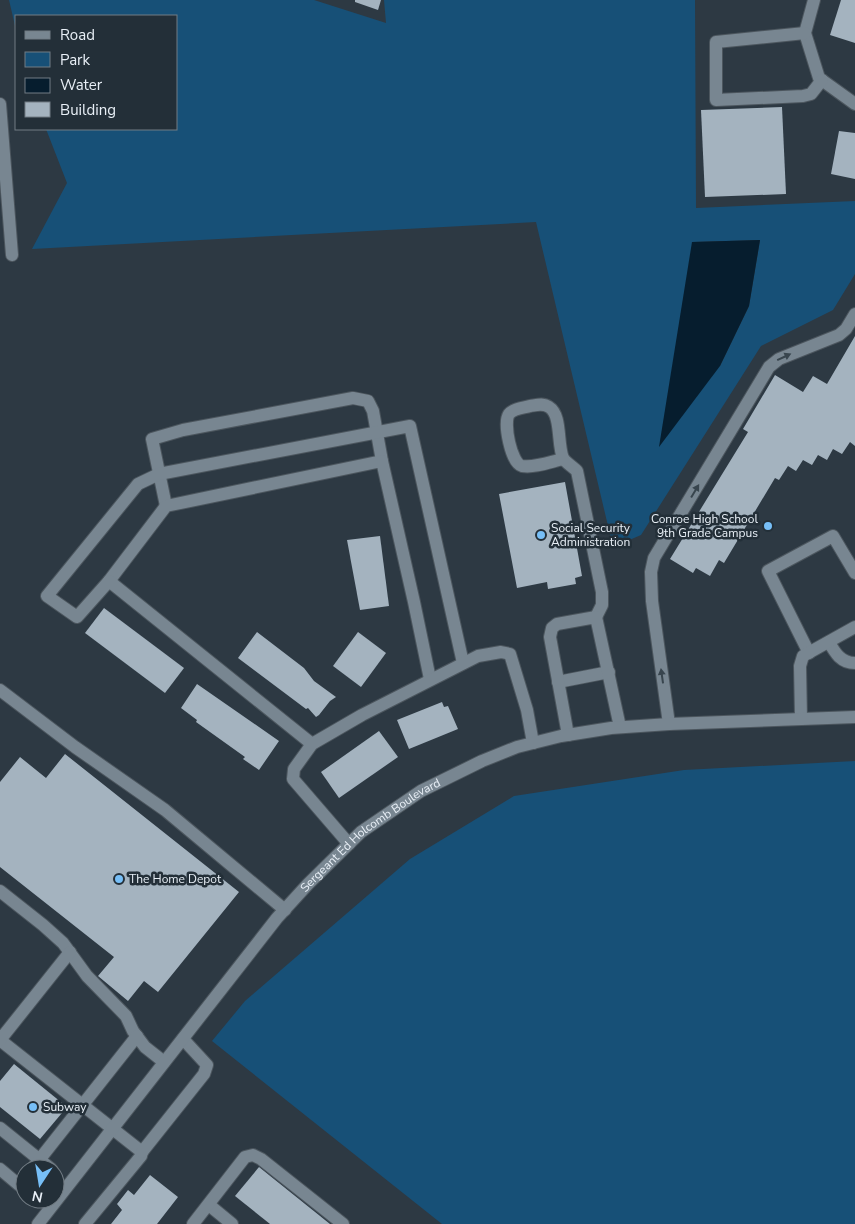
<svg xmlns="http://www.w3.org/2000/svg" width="855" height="1224" viewBox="0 0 855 1224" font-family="'Nunito Sans',sans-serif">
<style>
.green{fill:#175077;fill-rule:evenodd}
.water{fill:#061d2e}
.building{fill:#a4b3bf}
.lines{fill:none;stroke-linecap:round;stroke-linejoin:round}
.minor-casing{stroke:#4c565e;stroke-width:14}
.minor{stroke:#788691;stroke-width:12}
.oneway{fill:#38454e}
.poi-dot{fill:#77bff7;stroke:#232f38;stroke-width:2}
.labels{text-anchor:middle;stroke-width:5;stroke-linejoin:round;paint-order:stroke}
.poi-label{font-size:12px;fill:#e8eff6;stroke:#232f38;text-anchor:start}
.street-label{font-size:12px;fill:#e8eff6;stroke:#232f38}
</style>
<rect width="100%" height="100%" fill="#2d3943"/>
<g class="green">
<path d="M9,0H314L386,23L384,0H695L696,208L855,201V274L833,310L761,346L641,535L613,547L536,222L32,249L67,183L46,129H176V16H16V30ZM760,240L749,306L720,366L692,242Z"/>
<polygon points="855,761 855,1224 442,1224 212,1041 245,1001 410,859 514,796 684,770"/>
</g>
<polygon class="water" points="760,240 749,306 720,366 659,447 692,242"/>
<g class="building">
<polygon points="355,0 381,0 378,10 355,2"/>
<polygon points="841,0 855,0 855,43 830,35"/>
<polygon points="782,107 786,194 705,197 701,110"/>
<polygon points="839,131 855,133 855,179 831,174"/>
<polygon points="855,336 855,446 850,442 842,454 833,449 827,460 818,455 812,465 803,460 796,471 788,466 779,480 775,478 724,563 719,560 710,576 696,568 693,573 670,559 748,432 743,429 775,375 803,392 813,376 827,384"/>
<polygon points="565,482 582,576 575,578 576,584 548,589 547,582 517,588 499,494"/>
<polygon points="380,536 389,606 360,610 347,540"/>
<polygon points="104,608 184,668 165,693 85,633"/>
<polygon points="257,632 304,668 314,681 336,697 330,701 319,715 316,717 308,708 306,709 238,658"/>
<polygon points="358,632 386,653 361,687 333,666"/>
<polygon points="197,684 279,741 259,770 243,759 245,757 196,722 197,720 181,708"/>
<polygon points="442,702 444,707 448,706 458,729 409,749 397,720"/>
<polygon points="379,731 398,757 339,798 321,772"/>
<polygon points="65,754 239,892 158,992 144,981 128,1001 98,976 114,957 0,867 0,782 20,757 46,778"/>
<polygon points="14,1064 67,1107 40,1139 0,1107 0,1081"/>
<polygon points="259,1167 330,1224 270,1224 235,1196"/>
<polygon points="150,1175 178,1197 157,1224 111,1224 122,1210 117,1204 128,1190 134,1195"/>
</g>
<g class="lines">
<defs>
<g id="minor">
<polyline points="814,0 805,33 819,78 855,104"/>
<polyline points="805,33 716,42 716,100 803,96 811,94 822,80"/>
<polyline points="0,104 12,255"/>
<path d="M563,459C550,462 535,468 522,466C511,463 503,423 509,414C514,408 524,408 530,406C537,405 543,403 549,407C562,415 557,444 563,458C565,462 573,467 577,471L602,592V605L596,617"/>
<polyline points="166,506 152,439 183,430 353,398 368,401 373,411 382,461"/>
<polyline points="109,581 166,506 382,461 414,602 430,679"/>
<path d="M829,642C835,653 841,663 855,663"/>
<polyline points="809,653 768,571 833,536 855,573"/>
<polyline points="558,682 609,672"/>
<polyline points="0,690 75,747 165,810 285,910"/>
<polyline points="801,719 800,666 803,656 855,627"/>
<polyline points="669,724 652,601 651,572 654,558 769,367 779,359 839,335 846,329 855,314"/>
<polyline points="568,735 550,637 552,628 557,624 596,617 620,727"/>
<polyline points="312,744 109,581 77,617 47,596 138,484 159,474 410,426 463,663"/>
<polyline points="349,844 293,779 294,769 312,744 362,715 478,656 501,652 510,654 527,710 533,743"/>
<polyline points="0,891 43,925 63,943 87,976 126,1016 133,1031 145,1047 164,1062"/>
<polyline points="0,1040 142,1152 141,1156 85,1224"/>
<polyline points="0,1040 70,952"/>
<polyline points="0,1128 51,1169"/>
<polyline points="142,1152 204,1074 207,1065 183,1039"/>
<polyline points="0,1169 19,1185 25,1178"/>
<polyline points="32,1169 137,1036"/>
<polyline points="209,1205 232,1224"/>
<path id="s1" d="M38,1224L277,918L308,884L361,832L421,791L482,761L517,747L561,736L611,728L669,724L855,717"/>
<polyline points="193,1224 245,1157 253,1155 261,1159 343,1224"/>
</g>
</defs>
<use href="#minor" class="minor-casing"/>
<use href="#minor" class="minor"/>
</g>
<defs><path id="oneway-solid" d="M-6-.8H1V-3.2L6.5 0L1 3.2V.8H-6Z" transform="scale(1.25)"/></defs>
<g class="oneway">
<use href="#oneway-solid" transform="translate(784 357) rotate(-25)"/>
<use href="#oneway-solid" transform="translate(695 491) rotate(-59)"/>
<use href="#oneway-solid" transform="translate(662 676) rotate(-98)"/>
</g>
<g class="poi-dot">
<circle cx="768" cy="526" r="5"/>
<circle cx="541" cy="535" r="5"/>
<circle cx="119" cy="879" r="5"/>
<circle cx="33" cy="1107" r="5"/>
</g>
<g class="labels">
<g class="poi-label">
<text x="758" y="523" text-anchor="end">Conroe High School<tspan x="758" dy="14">9th Grade Campus</tspan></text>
<text x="551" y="532">Social Security<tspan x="551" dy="14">Administration</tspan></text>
<text x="129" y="883">The Home Depot</text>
<text x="43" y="1111">Subway</text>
</g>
<g class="street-label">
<text dy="4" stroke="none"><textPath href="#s1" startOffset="514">Sergeant Ed Holcomb Boulevard</textPath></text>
</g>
</g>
<rect x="15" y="15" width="162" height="115" fill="#232f38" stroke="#727c84"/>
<rect x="25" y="31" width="25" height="8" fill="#788691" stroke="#727c84"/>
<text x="60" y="40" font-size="15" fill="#e8eff6">Road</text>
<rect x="25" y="52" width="25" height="15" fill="#175077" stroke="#727c84"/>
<text x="60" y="65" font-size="15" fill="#e8eff6">Park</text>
<rect x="25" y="78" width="25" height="15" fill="#061d2e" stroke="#727c84"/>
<text x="60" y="90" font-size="15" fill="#e8eff6">Water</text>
<rect x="25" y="102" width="25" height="15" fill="#a4b3bf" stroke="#727c84"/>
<text x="60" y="115" font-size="15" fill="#e8eff6">Building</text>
<g transform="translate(40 1184) rotate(192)"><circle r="24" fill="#232f38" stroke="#727c84"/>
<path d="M0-4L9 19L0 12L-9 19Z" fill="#77bff7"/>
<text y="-8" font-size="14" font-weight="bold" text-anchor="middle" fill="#e8eff6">N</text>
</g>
</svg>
